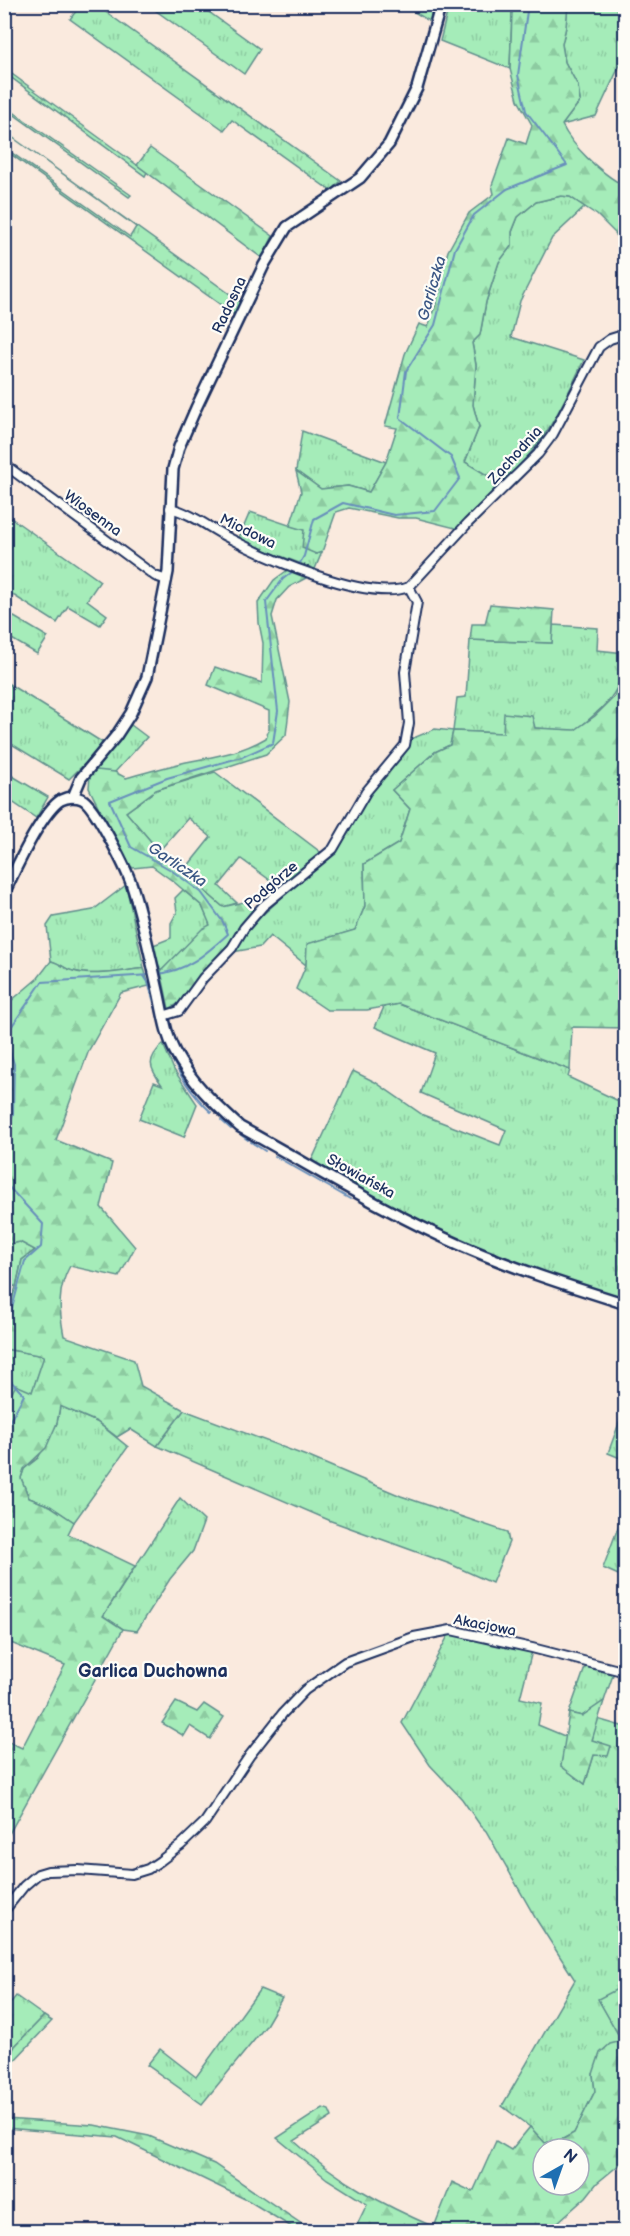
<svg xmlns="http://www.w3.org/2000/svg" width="630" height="2236" viewBox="0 0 630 2236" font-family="'Balsamiq Sans',sans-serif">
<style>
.grass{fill:url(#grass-tufts);stroke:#608e8c;stroke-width:1.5}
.forest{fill:url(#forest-firs);stroke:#608e8c;stroke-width:1.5;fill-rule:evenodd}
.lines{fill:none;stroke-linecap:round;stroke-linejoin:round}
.stream{stroke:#678fbb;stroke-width:2}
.minor-casing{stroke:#1b2f5e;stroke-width:12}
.tertiary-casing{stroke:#1b2f5e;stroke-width:14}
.minor{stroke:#fdfcf7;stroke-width:8}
.tertiary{stroke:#fdfcf7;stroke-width:9}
.labels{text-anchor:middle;stroke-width:4.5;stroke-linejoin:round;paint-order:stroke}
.street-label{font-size:15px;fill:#1b2f5e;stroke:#fdfcf7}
.water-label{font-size:16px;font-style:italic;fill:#3b5785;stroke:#fdfcf7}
.quarter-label{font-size:18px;font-weight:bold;fill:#1b2f5e;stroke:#fdfcf7}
</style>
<defs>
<pattern id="grass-tufts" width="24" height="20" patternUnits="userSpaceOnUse" patternTransform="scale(1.5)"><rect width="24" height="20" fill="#a5ecb9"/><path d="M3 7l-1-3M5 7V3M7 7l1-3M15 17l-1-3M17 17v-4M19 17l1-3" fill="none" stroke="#8dcba1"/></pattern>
<pattern id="forest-firs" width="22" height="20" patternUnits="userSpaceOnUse" patternTransform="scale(1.5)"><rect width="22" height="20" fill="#a5ecb9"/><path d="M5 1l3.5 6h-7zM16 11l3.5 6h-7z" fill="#8dcba1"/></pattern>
</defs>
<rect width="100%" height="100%" fill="#faeade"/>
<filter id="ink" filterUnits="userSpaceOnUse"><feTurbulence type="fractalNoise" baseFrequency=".0167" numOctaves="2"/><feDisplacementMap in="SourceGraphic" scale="12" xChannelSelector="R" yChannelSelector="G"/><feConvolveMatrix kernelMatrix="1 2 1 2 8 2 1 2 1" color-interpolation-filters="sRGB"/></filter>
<g filter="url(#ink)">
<g class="grass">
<polygon points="78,5 96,5 341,181 331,191 232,120 224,130 70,19 80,6"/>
<polygon points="148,5 199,5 260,49 244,74"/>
<polygon points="403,5 434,5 429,21"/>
<polygon points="449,5 515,5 512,13 510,69 440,41"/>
<polygon points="568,5 625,5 625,54 596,116 562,125 580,101 578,86 565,62 562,44 566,27"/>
<polygon points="5,69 137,165 147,172 145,176 5,73"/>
<polygon points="5,106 131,195 129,197 5,108"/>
<polygon points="5,132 241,302 235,315 5,150 5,148 130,237 136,227"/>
<path d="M561,196L570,197L585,207L552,238L520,301L511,337L584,360C559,413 545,445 500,483L465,462L479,427L473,405L476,365L472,343L480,335L486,302L499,262L512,245V232L518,217L536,202Z"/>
<polygon points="302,431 386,462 369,492 348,486 321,489 296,471"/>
<polygon points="250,512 304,530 316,554 322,552 315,569 238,540"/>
<polygon points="4,513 100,581 87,600 107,615 100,625 68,606 57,623 5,590"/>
<polygon points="4,611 48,637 37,654 5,635"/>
<path d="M553,625L598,628L597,650L625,653C625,691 603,709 575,731L535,728L503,733L453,731L450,745L435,752L392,790L410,809L399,843L364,864L365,906L355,930L308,944L306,965L270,936L260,947L233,952L247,929L342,843L368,791L408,746L411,739L435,729L453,731L457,698L466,697L470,640L552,643Z"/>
<polygon points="4,681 105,744 69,779 5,740"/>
<polygon points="131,725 147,737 115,772 94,771"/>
<polygon points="4,771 48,797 36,818 5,797"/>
<polygon points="215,772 323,854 281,888 241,859 219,886 237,903 223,907 183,872 211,837 188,818 159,851 126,812 156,790"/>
<path d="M126,885L144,968C122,971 95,977 73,971C65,969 60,963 51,961L47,926L53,917L93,910Z"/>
<polygon points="183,890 202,906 211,925 161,971 151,946 171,938 171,923 177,912 175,898"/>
<path d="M399,1004L570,1070L568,1077L625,1104V1298C569,1281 511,1262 457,1238C407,1215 359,1188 311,1162L353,1071L375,1082L423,1115L500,1145L506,1130L421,1093L435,1053L375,1027L384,1007Z"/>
<path d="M163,1044L174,1070L197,1104L184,1137L139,1119L154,1082L162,1085C149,1067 146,1060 163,1044Z"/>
<polygon points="20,1242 35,1250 22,1260 16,1287 5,1282 5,1245"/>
<polygon points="5,1349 45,1356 32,1392 5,1406"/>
<polygon points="60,1406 97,1422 128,1447 74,1522 50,1506 29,1498 21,1478 24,1469 38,1458 57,1423"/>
<polygon points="625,1407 625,1460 608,1453"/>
<polygon points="184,1410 309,1457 401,1496 507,1532 509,1542 492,1583 450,1564 331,1521 157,1446"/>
<polygon points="180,1498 204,1521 193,1551 170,1579 137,1631 123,1629 103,1616"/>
<polygon points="620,1522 625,1524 625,1578 603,1568"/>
<polygon points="449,1634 532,1651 520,1698 542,1703 538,1725 567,1737 561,1766 585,1784 594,1755 611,1747 592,1740 597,1719 625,1727 625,1985 599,2000 622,2041 593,2074 595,2091 574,2133 563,2139 545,2143 530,2127 502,2106 575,1980 536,1919 486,1831 480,1825 462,1799 430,1765 402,1723"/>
<polygon points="586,1665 614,1672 604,1701 582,1716 569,1713"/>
<polygon points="260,1989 282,1998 265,2027 202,2104 147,2065 160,2049 196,2077"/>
<polygon points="16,1996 44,2016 15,2046 7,2060 10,2065 5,2093 5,2010"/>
</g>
<g class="forest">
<path d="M515,5H568L566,27L562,44L565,62L578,86L580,101L562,125C573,147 598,170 619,183L625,181V254L618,246L616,234L597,215L570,197L561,196L536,202L518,217L512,232V245L499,262L486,302L480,335L472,343L476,365L473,405L479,427L465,462L500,483L459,529L416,518H398L349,508L336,512L322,552L316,554L302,548L304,530L290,526L301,492L296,471L321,489L348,486L369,492L386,462L397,428L385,426L405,354L419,324L428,327L441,287L440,278L448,251L469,213L494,194L492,185L509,138L526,144L532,125L518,100L510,69L512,13Z"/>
<polygon points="150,148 273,236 262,258 137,165"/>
<path d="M289,569L310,576L289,587L277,600L272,616L290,702L286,735L266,754L156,790L126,812L159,851L223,907L248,901L253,910C228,939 203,992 169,1009L161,971L202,929L210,925L202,906L174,882L152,866L133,868L126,862L89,788L90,775L97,770L115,772L126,778C146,772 166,767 186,762C215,756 239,754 266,738L269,729V711L208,685L215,667L262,683L263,643L259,623L258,603L274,580Z"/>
<polygon points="490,604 554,610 552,643 470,640 472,624 485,624"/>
<polygon points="625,663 625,1028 572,1027 570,1070 399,1004 367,1010 327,1010 296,989 306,965 307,944 355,930 365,906 364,864 399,843 410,809 392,790 435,752 450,745 453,731 503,733 504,713 532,716 535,728 575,730 595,716 614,697"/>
<path d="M51,961C60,963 65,969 73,971C95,977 122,971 144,968L149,986L121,993L89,1050L56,1140L112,1163L101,1207L135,1247L119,1277L70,1266C57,1289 59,1310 64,1336L134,1360L141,1386L184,1410L157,1446L130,1429L117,1437L97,1422L60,1406L57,1423L46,1448L24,1469L21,1478L29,1498L50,1506L74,1522L68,1534L135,1566L103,1616L123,1629L5,1841V1740L22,1748L65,1665L11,1643L5,1670V1406L16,1385L32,1392L44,1356L5,1349V1317L16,1287L22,1260L35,1250L20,1242L5,1245V1006L38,978Z"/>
<polygon points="604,1701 592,1740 611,1746 608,1756 594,1755 585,1784 561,1766 569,1713 582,1716"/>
<polygon points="176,1702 197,1712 204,1704 224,1717 210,1739 190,1726 184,1736 162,1723"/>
<path d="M625,1985V2160L597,2183L586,2197L548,2231H354L367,2204L327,2179L277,2138L323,2108L329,2110L332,2117L294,2141C335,2179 383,2205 434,2227L452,2182L473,2192L496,2141L511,2150L530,2127L545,2143L563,2139L574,2133L595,2091L593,2074L600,2053L610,2044L622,2041L598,1999ZM543,2149H579V2185H543Z"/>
<polygon points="44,2016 52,2021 10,2065 7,2061 15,2046"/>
<polygon points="5,2119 94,2125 149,2136 214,2164 312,2231 298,2231 249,2201 117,2137 5,2128"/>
</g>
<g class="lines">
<g class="stream">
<polyline points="300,563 304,556 314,519 343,503 394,515 435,511 460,478 451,457 400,418 406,371 435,325 455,249 474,215 507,189 567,165 526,111 518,75 528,4"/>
<path d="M156,974C186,972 207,953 228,934L223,922L201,892L171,870L131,847L110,801L167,778L242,757L273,743L278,711L266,602L283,579L292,572"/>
<polyline points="144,976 148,982 162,1030"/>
<path d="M166,1046C177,1072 190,1093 211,1112"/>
<polyline points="221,1120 231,1129"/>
<polyline points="241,1135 248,1140"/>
<polyline points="4,1138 13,1114 14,1064 5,1036 42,982 150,975"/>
<polyline points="251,1142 265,1151"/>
<polyline points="275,1156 350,1199"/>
<polyline points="4,1182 43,1224 41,1247 25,1261 4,1337"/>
<polyline points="4,1374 24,1395 4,1432"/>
</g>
<defs>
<g id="minor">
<polyline points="4,464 155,576 167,580"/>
<path d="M170,508C191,513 208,527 227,537C265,557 367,603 409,587L468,523L538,454L553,434L599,347L610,339L626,334"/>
<polyline points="163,1016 179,1011 203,978 232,948 244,928 263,906 333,849 366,792 405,745 409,723 405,672 417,602 409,587"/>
<polyline points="4,1911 24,1886 38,1874 48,1871 78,1870 132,1874 148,1869 160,1861 181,1845 205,1822 250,1755 283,1713 305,1690 345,1662 414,1637 451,1630 532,1648 626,1672"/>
</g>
<g id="tertiary">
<polyline points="73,797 81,778 116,736 131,713 147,677 168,572 173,469 179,447 196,408 264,265 287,227 360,178 389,144 417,88 441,4"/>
<path d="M4,893C15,871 41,812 61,800C67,797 76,796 82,799C95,805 129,874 133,889C144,924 151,960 159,995C163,1014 166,1035 175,1052C191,1082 215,1104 240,1127C312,1166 383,1211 458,1244C512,1268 569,1286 626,1304"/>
</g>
</defs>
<use href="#minor" class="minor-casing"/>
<use href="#tertiary" class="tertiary-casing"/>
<use href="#minor" class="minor"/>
<use href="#tertiary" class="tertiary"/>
</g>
</g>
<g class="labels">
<g class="street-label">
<text transform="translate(229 305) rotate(-65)" y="5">Radosna</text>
<text transform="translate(515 455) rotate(-48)" y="5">Zachodnia</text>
<text transform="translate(93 513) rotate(36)" y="5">Wiosenna</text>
<text transform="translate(248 531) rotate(26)" y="5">Miodowa</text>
<text transform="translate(271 885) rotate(-41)" y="5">Podgórze</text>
<text transform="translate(361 1176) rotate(29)" y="5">Słowiańska</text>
<text transform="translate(485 1625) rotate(11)" y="5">Akacjowa</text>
</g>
<g class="water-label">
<text transform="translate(431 288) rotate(-74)" y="6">Garliczka</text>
<text transform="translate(178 864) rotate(34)" y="6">Garliczka</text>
</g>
<g class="quarter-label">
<text x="153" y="1677">Garlica Duchowna</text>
</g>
</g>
<rect width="630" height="2236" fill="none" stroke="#fdfcf7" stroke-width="24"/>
<rect x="12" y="12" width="606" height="2212" fill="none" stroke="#1b2f5e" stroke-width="2" filter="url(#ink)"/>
<g transform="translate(561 2167) rotate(40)"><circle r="28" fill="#fdfcf7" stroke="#a3aaba" stroke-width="1.5"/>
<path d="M0-4.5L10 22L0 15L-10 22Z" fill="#1f6fb2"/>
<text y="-9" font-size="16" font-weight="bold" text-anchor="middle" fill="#1b2f5e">N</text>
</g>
</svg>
